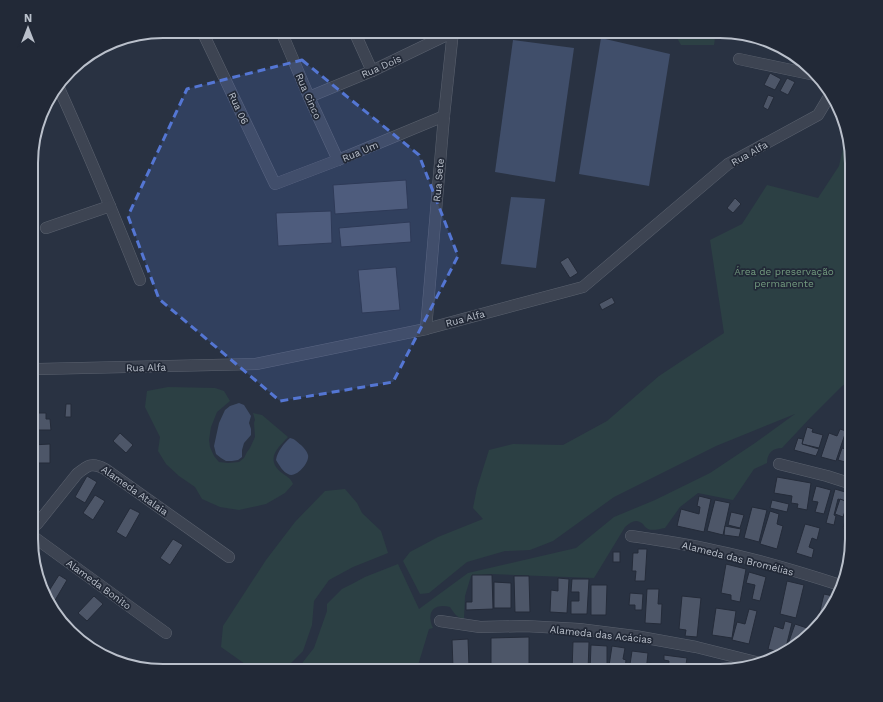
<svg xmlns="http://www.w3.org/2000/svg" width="883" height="702" viewBox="0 0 883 702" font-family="'Work Sans',sans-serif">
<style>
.green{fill:#2c4044}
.water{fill:#404e6a}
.building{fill:#4d5668;stroke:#242b39}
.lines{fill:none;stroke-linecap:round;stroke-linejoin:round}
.minor-casing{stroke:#5b626f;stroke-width:12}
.minor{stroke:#3d4452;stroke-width:11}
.marked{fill:#5476d3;fill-opacity:0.2;stroke:#5476d3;stroke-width:3;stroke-dasharray:8 5;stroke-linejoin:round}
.labels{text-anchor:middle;stroke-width:3.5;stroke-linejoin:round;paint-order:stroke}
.street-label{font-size:10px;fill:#bac0cb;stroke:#222937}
.park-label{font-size:10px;fill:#739b7f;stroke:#222937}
.rim{fill:none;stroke:#bac0cb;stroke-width:2}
</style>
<rect width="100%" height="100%" fill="#293242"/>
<g class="green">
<polygon points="680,31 716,31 714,45 681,45 676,36"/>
<path d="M846,135L852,163V380L842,386L811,417L782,448C773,448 767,453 767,463L754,469L733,500L698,493L680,507L665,528C660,529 652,531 648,529C646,528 644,526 643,524C636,518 631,522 625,527L594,578L492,574L471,576L465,596L464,619C457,618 454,613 450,607C433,603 426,613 433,628L429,629L419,662L415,671H296L314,648L327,611V604L342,589L352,584L365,577L398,564L419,609L468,573L576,548L614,517L655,500L710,473L755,443L795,414L716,446L614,497L553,541L530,550L505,551L467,562L429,593L420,594L403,561L410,552L438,537L483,519L473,508L477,488L489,450L513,444L563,445L607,421L659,376L724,333L710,240L742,224L767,185L818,198L839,166Z"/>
<path d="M168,387L215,388L224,391L230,401L217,412L211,427L209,440L210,447L214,456L219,462L228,463L239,462L244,458L247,452L250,448L255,437L254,423L255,420L253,413L262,415L288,437C277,449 265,459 282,473C288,478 290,477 293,484L285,493L266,504L239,510L220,507L202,499L195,487L179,476L166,464L158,451L160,437L145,407L147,391Z"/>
<polygon points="345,489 357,503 362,513 381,531 388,553 353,567 329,580 314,601 312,625 303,651 287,667 271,669 245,664 221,647 223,626 266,560 295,522 325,491"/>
</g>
<g class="water">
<polygon points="601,38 670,54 649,186 579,174"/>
<polygon points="513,40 574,48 555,182 495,172"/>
<polygon points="511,197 545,199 536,268 501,264"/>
<polygon points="239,403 244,405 251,416 249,423 251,429 251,435 244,443 242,450 242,457 238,460 232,461 226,461 221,458 216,454 214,446 219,423 225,410 230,406"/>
<path d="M290,438C295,439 297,442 301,445C304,448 307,451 308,455C310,462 296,479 288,474C283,472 279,465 276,460C277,452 284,443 290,438Z"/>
</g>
<g class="building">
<polygon points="770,73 781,79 775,90 764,85"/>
<polygon points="787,78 795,82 788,95 780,91"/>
<polygon points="768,95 774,97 768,110 763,107"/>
<polygon points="406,180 408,209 335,214 333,185"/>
<polygon points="735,198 741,204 733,213 727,208"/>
<polygon points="331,211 332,243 278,246 276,213"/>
<polygon points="410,222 411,242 341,247 339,228"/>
<polygon points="568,257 578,273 570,278 560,262"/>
<polygon points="396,267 400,310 362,313 358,270"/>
<polygon points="612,297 615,303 602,310 599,304"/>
<polygon points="66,404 71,404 71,417 65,417"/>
<polygon points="32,413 46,413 46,419 50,419 51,430 32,430"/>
<polygon points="807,427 813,429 812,432 823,435 819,448 802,444"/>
<polygon points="840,429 846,431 836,461 821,457 829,433 837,436"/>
<polygon points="120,433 133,445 126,453 113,441"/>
<polygon points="798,438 803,439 802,444 819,449 816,456 794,450"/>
<polygon points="848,439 852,440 852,464 838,460 842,448 845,449"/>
<polygon points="50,444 50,463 31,463 32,445"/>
<polygon points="87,476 97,482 85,503 75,497"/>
<polygon points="777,477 811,483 807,510 797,508 798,504 791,503 792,496 774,493"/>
<polygon points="816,486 831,490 824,514 815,512 818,502 812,501"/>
<polygon points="835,489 852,494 852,497 850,502 838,499 834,515 836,516 834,525 826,523"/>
<polygon points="95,495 105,501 93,520 83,513"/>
<polygon points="699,496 711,499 704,532 677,526 681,509 699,514 700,507 697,506"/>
<polygon points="840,499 848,502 843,517 835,514"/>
<polygon points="715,500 730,503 723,535 707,531"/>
<polygon points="772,500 789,504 787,512 770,508"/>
<polygon points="752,507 767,510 759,542 744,538"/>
<polygon points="130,508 140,513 126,538 116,532"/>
<polygon points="770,511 779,514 777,524 783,526 777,549 760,544"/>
<polygon points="731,512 744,515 740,528 728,525"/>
<polygon points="847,514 852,515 852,530 843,528"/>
<polygon points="805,524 820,528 817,540 812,538 809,547 814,549 812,558 796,553"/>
<polygon points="725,526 741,529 739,537 724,535"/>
<polygon points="173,539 183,545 170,565 160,558"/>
<polygon points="638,549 647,549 645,581 635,581 636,571 632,571 633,553 638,553"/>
<rect x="613" y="552" width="7" height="10"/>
<polygon points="726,564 746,569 740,602 731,600 731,595 721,593"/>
<polygon points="749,572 766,577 760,601 752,599 755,585 746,583"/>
<polygon points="59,575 67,580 54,602 45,597"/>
<polygon points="472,575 492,575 493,609 466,610 466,602 472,602"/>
<polygon points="514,576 529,576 530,612 515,612"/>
<polygon points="558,578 569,579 567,613 550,612 551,590 558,591"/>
<polygon points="572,579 589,579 587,614 571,614 571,601 579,601 579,592 571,592"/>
<polygon points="787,581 804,585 796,618 780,614"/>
<polygon points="494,582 511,583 511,608 494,608"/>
<polygon points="591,585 607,585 606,615 591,615"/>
<polygon points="647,589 659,589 658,604 662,604 661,624 645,623"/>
<polygon points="630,593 643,594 642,610 635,610 635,605 629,605"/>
<polygon points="824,594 837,597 823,620 818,619"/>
<polygon points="94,596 103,604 87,621 78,613"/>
<polygon points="682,596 701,598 697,637 685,636 686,630 679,629"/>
<polygon points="716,608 736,611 732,638 712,635"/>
<polygon points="749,609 757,611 749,644 732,640 737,622 745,624"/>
<polygon points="785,621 792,623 785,651 782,653 768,649 774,626 783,629"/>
<polygon points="795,624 810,629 808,634 786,650"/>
<polygon points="529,637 529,671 491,671 491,638"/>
<polygon points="468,639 469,666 453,667 452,640"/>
<polygon points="91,642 100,648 98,652 88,646"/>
<polygon points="573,642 589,642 588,671 572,671"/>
<polygon points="591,645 607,646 607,671 590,671"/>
<polygon points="612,646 625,648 623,659 626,660 625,669 609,666"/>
<polygon points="632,651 648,653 646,671 629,671"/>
<polygon points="664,655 687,658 685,671 668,671 669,661 664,660"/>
<polygon points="649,663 663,665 662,671 648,671"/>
<polygon points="610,667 620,669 620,671 609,671"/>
</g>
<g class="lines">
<defs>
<g id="minor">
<polyline points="202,31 275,184 338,160 444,116"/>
<polyline points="281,31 309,97 338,160"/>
<polyline points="354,31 372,71"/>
<polyline points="739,59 815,75"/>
<path d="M58,86C87,150 114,215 140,280"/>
<polyline points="309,97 372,71 453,32"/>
<polyline points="46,228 110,206"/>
<polyline points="426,329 444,116 453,31"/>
<polyline points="32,368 39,369 256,364 426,329 583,287 728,164 818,115 830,95"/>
<polyline points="779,464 827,476 852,484"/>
<path d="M31,524H37L77,474C88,465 92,462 105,469L229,557"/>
<polyline points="31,535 166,633"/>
<path d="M631,536C659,540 686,544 713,550C757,559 800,572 843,586"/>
<polyline points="440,621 480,627 525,626 579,629 635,636 696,647 760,663"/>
</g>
</defs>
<use href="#minor" class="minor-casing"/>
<use href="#minor" class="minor"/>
</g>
<path class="marked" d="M302,60L419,155L458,256L393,382L280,401L159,299L128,216L187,89Z"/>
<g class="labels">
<g class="street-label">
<text transform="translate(381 66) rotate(-24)" y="4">Rua Dois</text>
<text transform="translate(309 96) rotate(66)" y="4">Rua Cinco</text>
<text transform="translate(239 108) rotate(65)" y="4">Rua 06</text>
<text transform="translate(360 151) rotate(-23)" y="4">Rua Um</text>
<text transform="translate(749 153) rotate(-29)" y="4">Rua Alfa</text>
<text transform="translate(438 180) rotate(-85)" y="4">Rua Sete</text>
<text transform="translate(465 318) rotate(-15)" y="4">Rua Alfa</text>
<text transform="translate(146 367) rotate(-1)" y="4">Rua Alfa</text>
<text transform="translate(135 490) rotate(35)" y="4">Alameda Atalaia</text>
<text transform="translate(738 558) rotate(14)" y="4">Alameda das Bromélias</text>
<text transform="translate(99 584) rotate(36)" y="4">Alameda Bonito</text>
<text transform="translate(601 634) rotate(6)" y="4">Alameda das Acácias</text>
</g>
<g class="park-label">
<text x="784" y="275">Área de preservação<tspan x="784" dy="12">permanente</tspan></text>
</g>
</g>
<path d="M0 0H883V702H0ZM163 38H720A125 125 0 0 1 845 163V539A125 125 0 0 1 720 664H163A125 125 0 0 1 38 539V163A125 125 0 0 1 163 38Z" fill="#222937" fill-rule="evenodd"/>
<path class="rim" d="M163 38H720A125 125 0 0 1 845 163V539A125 125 0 0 1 720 664H163A125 125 0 0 1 38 539V163A125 125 0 0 1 163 38Z"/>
<g transform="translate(28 28)" stroke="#222937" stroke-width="3" paint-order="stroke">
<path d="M0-3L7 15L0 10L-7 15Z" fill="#bac0cb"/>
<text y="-6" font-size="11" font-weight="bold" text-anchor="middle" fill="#bac0cb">N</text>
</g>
</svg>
